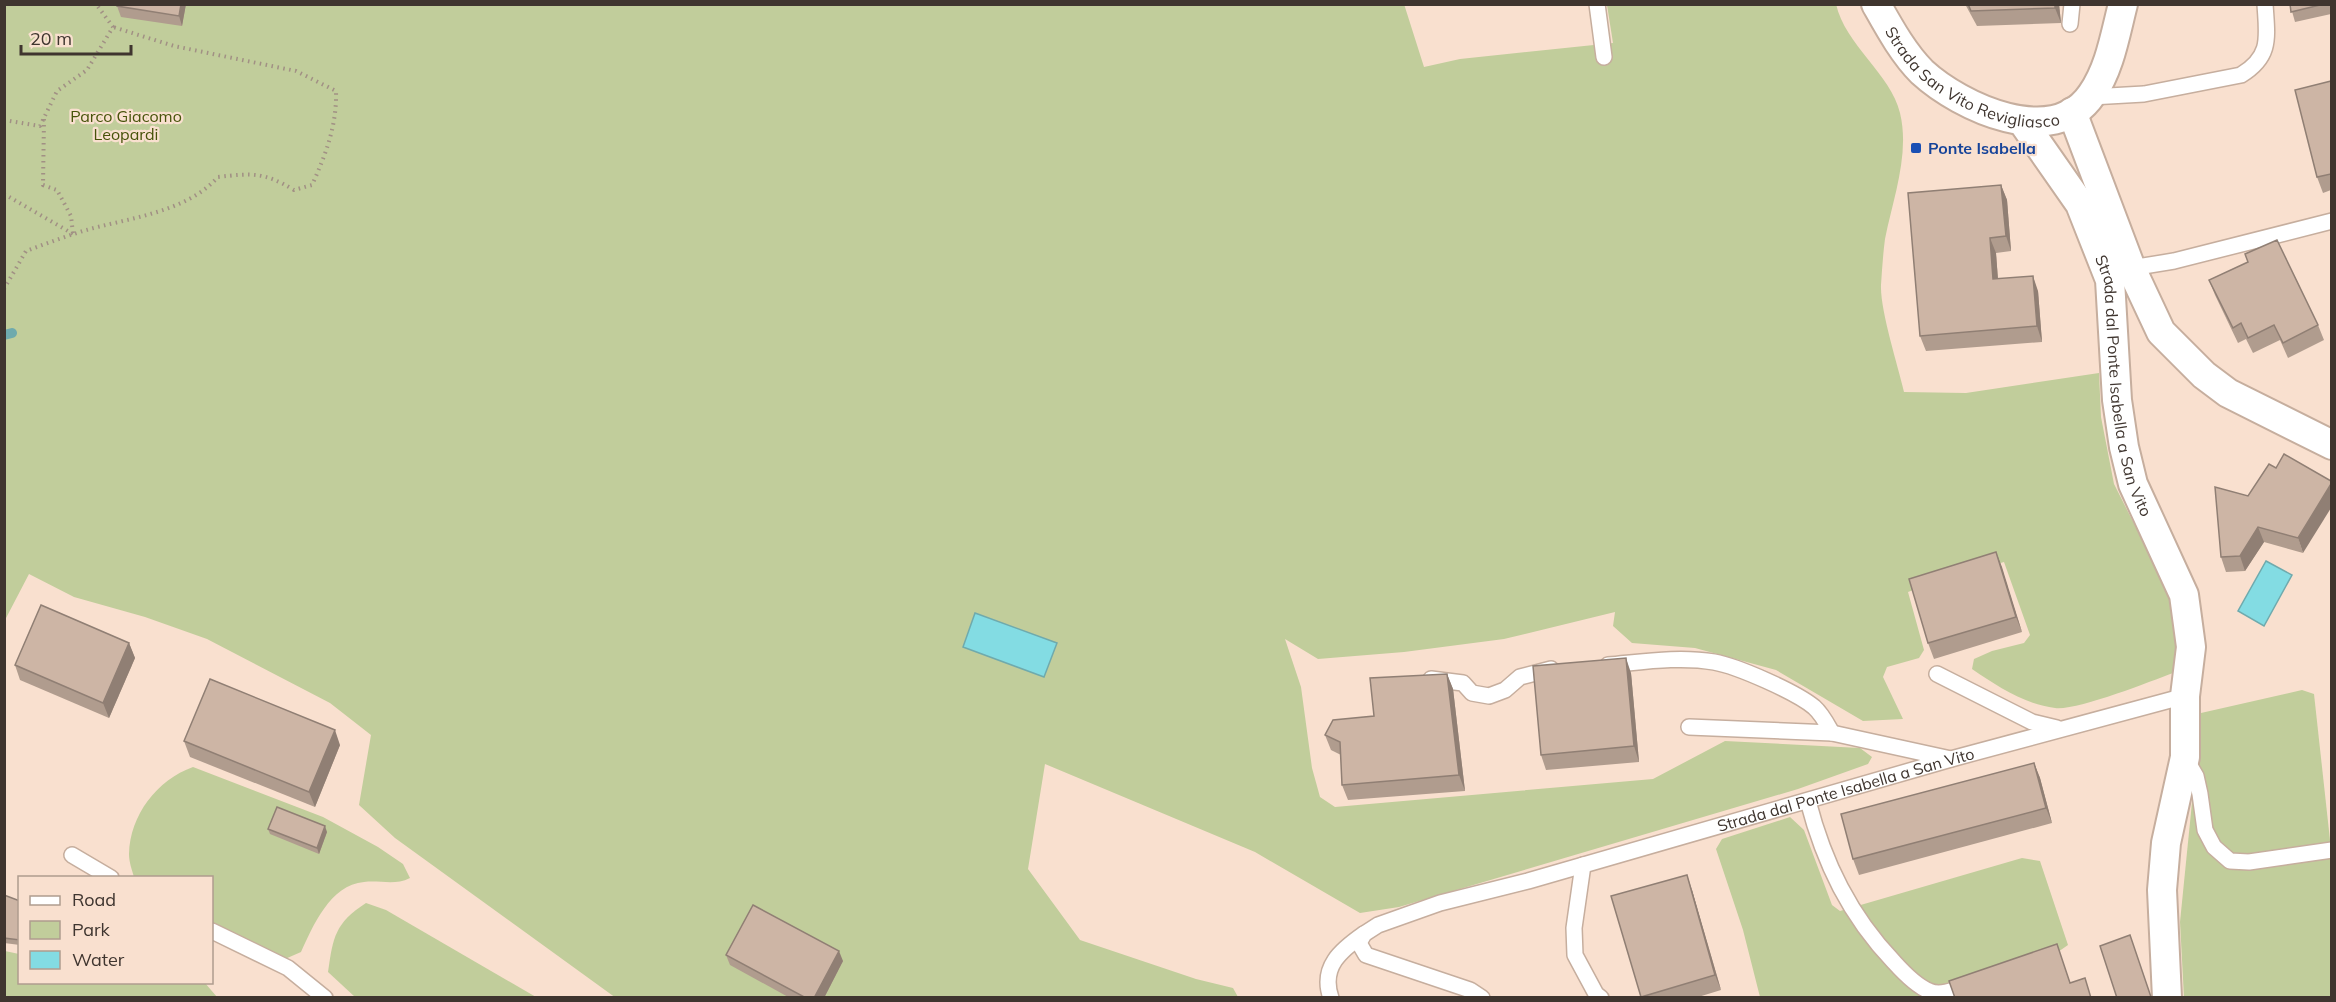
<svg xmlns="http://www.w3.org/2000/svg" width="2336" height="1002" viewBox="0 0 2336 1002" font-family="Mulish,sans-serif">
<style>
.green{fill:#c1cd9b}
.water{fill:#83dce3;stroke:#6faaad;stroke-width:1.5}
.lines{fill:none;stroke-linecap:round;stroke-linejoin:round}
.stream{stroke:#6faaad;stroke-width:10}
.service-casing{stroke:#c6ae9e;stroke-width:18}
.minor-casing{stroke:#c6ae9e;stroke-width:32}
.path{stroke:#a19084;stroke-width:4;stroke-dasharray:1.5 4.5;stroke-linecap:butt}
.service{stroke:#fff;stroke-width:15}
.minor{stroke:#fff;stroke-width:28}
.wall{fill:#b09c8e}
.shaded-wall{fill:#907f74}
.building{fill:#cdb5a5;stroke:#907f74;stroke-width:1.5}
.transit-dot{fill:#1a4fb4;stroke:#f9e0cf;stroke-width:2}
.labels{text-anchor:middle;stroke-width:4.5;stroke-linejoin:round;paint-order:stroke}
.street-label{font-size:16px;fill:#3f352f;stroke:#f9e0cf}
.park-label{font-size:16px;fill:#47530a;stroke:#f9e0cf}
.transit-label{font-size:16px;font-weight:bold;fill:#164399;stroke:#f9e0cf;text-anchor:start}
</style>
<rect width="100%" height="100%" fill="#f9e0cf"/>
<g class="green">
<path d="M1404,4L1424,67L1460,59L1613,43L1607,5L1836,4C1845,45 1891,74 1900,113C1910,154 1893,199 1885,239C1883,254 1882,270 1881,285C1880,310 1898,366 1904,392L1966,393L2099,373L2101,417L2114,484L2172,599L2178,631L2173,673C2149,682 2076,711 2055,708C2024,704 1997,686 1972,669L1974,659L1992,651L2024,643L2030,635L2004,562L1943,579L1908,592L1924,650L1919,658L1887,667L1883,677L1903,719L1863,721L1776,670L1695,648L1632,643L1613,626L1615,612L1504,639L1404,652L1318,659L1285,639L1301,687L1312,768L1320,797L1335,807L1653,779L1725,741L1860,748L1872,757L1868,764L1798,789L1399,907L1360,913L1255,852L1045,764L1028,869L1080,940L1196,979L1233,988L1238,997L616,998L395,838L359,805L371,735L330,703L207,639L145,617L74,597L29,574L5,620V5Z"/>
<polygon points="2302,690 2314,694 2331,849 2331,997 2184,998 2180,922 2201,713"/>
<path d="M193,767L323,817L378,847L403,864L410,878C394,886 381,880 364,882C330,885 313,926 301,952L285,959L212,924V878L134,877C132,870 129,862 129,854C130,815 157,780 193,767Z"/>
<polygon points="1790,817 1804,830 1832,905 1840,911 2022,858 2040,861 2068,945 2055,954 1938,997 1760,997 1743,930 1716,849 1722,839"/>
<path d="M366,903L386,910L536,997H355L328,972C333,937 335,923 366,903Z"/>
<polygon points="5,951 19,954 20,982 205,983 217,997 5,997"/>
</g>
<g class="water">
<polygon points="2266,561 2292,575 2264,626 2238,611"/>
<polygon points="975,613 1057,643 1044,677 963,647"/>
</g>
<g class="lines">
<polyline class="stream" points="4,335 12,333"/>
<defs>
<g id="service">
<polyline points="1597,4 1604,57"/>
<polyline points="2070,24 2072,4"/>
<path d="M2091,97L2144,94L2241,75C2272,56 2267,37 2265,4"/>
<polyline points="2131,268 2174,261 2332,221"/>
<path d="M1608,665C1642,662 1679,656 1714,662C1737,666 1796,692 1814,707C1822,714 1827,724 1832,733"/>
<polyline points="1937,674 2032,722 2057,728"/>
<polyline points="1431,679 1463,683 1472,693 1489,696 1505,690 1520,677 1551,669"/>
<polyline points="1689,727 1832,733 1951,759"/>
<polyline points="2186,759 2196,776 2200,794 2205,830 2214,847 2230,861 2249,862 2332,850"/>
<path d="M1808,801C1824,863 1850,916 1894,962C1903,972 1917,986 1929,991C1942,997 1958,988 1969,984"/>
<polyline points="72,855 111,878"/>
<polyline points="1583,865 1574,928 1575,955 1596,994 1601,998"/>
<polyline points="212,931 288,968 325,998"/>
<path d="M1331,998C1320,967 1341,950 1364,934"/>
<path id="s1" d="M1482,998L1470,990L1366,955L1359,943L1364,934L1378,925L1440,903L1528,881L1951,759L2185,696"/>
</g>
<g id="minor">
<path id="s2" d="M1876,4C1889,27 1903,53 1922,72C1960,107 2054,151 2092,94C2110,68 2115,35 2123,4"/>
<polyline points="2072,112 2131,268 2161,332 2204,375 2228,393 2332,445"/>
<path id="s3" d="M2022,121L2080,204L2110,280L2117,400L2124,447L2133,484L2184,595L2191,647L2185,696V757L2166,843L2162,890L2167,998"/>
</g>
</defs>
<use href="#service" class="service-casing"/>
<use href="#minor" class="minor-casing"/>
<g class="path">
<polyline points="44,119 43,185 57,190 71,216 73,234"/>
<polyline points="4,120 40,126 57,91 87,70 113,27 96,4"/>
<polyline points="4,194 73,234"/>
<path d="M4,289L26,251C45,244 64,237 83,231C127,218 186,213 218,177C252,173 264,172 294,190L312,185C326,154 337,125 336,91L296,71L174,46L113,27"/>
</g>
<use href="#service" class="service"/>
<use href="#minor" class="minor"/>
</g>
<g class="wall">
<polygon points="186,4 182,26 121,17 117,6"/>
<polygon points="1965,4 2059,4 2061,23 1977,26"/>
<polygon points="2290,4 2331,4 2331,14 2295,22"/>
<polygon points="2331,81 2331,190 2323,193 2317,177"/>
<polygon points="2001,185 2007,200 2011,251 1996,253 1998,279 2038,291 2042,342 1926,351 1920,336"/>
<polygon points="2245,254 2318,325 2324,340 2288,358 2280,340 2253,353 2246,339 2238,343 2215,295 2209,280 2248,262"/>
<polygon points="2276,468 2303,553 2264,542 2245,571 2226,572 2221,557 2248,496"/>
<polygon points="1996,552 2022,632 1934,659 1928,643"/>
<polygon points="129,643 135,658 109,718 20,680 15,665"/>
<polygon points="1631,673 1639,762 1546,770 1541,755"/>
<polygon points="1447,674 1453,689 1465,791 1348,800 1342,785 1341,755 1331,750 1325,735 1374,716"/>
<polygon points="184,741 340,745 315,807 190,757"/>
<polygon points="2034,763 2040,778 2052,823 1859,875 1853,859"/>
<polygon points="268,829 327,832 319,854 270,834"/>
<polygon points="1692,890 1721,990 1695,998 1641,998"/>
<polygon points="4,895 20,901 20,945 4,943"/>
<polygon points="726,955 843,961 824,998 790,998 730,965"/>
</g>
<g class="shaded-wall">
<polygon points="181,4 186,4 182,26 179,16"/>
<polygon points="2055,4 2059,4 2061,23 2055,8"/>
<polygon points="2001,185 2007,200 2011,251 2006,236"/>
<polygon points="1990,238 1996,253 1999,294 1993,279"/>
<polygon points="2033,276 2038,291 2042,342 2037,326"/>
<polygon points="2331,484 2331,508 2303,553 2298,538"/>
<polygon points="2258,527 2264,542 2245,571 2240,556"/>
<polygon points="1996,552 2002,567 2022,632 2016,617"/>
<polygon points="129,643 135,658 109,718 103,703"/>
<polygon points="1626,658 1631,673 1639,762 1634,746"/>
<polygon points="1447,674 1453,689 1465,791 1459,775"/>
<polygon points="335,730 340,745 315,807 309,792"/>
<polygon points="2034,763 2040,778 2052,823 2046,808"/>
<polygon points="325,826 327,832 319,854 317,848"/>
<polygon points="1687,875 1692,890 1721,990 1715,975"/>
<polygon points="839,951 843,961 824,998 814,998"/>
</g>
<g class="building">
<polygon points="117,4 181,4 179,16 117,6"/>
<polygon points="1968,4 2055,4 2055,8 1971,11"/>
<polygon points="2290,4 2324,4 2291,12"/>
<polygon points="2331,81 2331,174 2317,177 2295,90"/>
<polygon points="2001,185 2006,236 1990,238 1993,279 2033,276 2037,326 1920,336 1908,193"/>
<polygon points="2277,240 2318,325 2283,343 2274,325 2248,338 2241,323 2233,328 2209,280 2248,262 2245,254"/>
<polygon points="2284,454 2331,481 2331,484 2298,538 2258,527 2240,556 2221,557 2215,487 2248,496 2269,464 2276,468"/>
<polygon points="1996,552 2016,617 1928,643 1909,579"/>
<polygon points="41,605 129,643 103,703 15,665"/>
<polygon points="1626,658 1634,746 1541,755 1533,666"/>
<polygon points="1447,674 1459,775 1342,785 1340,742 1325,735 1333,720 1374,716 1370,678"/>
<polygon points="210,679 335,730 309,792 184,741"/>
<polygon points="2034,763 2046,808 1853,859 1841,814"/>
<polygon points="277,807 325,826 317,848 268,829"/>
<polygon points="1687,875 1715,975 1641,997 1611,896"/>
<polygon points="4,895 20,901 20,940 4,938"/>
<polygon points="753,905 839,951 814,998 806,998 726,955"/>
<polygon points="2130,935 2151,997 2117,998 2100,946"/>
<polygon points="2057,944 2070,983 2085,978 2091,998 1955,998 1949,981"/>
</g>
<rect class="transit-dot" x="1910" y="142" width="12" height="12" rx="3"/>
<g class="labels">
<g class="street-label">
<text dy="6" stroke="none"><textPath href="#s2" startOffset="130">Strada San Vito Revigliasco</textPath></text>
<text dy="6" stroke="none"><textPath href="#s3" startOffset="290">Strada dal Ponte Isabella a San Vito</textPath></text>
<text dy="6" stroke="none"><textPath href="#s1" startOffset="652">Strada dal Ponte Isabella a San Vito</textPath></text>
</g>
<g class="park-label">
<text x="126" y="122">Parco Giacomo<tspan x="126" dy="18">Leopardi</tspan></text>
</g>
<g class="transit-label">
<text x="1928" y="154">Ponte Isabella</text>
</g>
</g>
<rect width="2336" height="1002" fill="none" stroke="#3f352f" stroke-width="12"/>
<rect x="18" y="876" width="195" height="108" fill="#f9e0cf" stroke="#af9c8f" stroke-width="1.5"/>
<rect x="30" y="896" width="30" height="9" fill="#ffffff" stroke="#af9c8f" stroke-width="1.5"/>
<text x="72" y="906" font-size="18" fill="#3f352f">Road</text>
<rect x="30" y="921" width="30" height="18" fill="#c1cd9b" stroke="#af9c8f" stroke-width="1.5"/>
<text x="72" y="936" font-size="18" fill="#3f352f">Park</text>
<rect x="30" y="951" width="30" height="18" fill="#83dce3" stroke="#af9c8f" stroke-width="1.5"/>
<text x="72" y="966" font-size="18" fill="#3f352f">Water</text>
<path d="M21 45v9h110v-9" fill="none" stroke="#3f352f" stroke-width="3"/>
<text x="30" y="45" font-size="18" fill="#3f352f" stroke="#f9e0cf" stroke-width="4.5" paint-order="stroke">20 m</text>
</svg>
